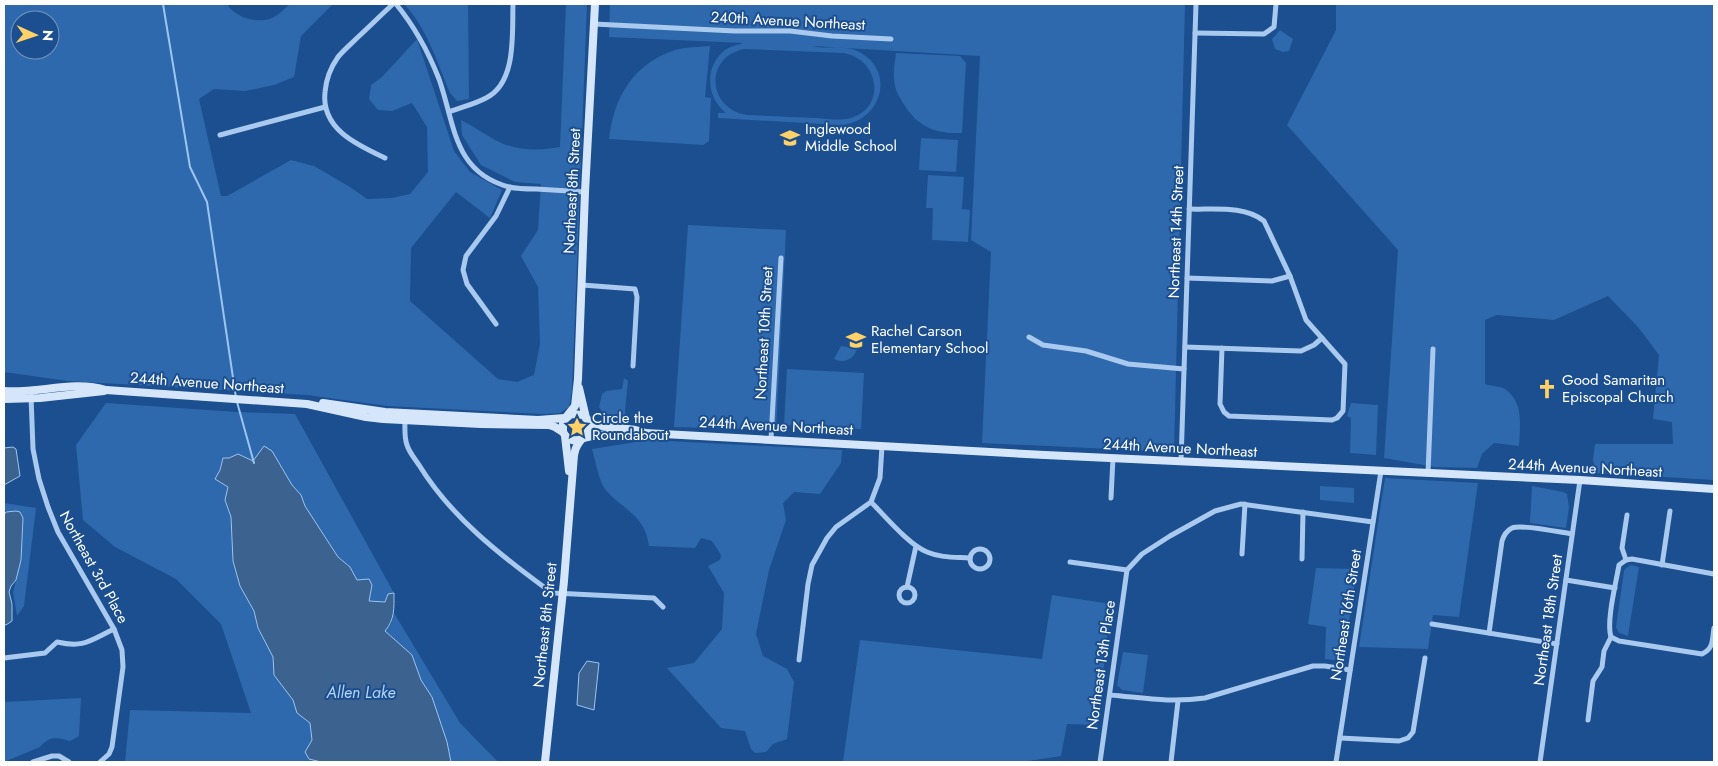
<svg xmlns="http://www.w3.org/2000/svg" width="1718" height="766" viewBox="0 0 1718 766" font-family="Jost,sans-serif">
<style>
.green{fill:#2e69ad;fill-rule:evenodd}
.water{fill:#3c6290;stroke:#9cc4f0}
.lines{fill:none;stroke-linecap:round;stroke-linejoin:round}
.stream{stroke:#9cc4f0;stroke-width:2}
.street{stroke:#a9c9ee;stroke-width:5}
.secondary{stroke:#d6e6fa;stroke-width:8}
.labels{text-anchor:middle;stroke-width:4;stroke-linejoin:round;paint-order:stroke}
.street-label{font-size:15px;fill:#fff;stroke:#1b4f8f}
.poi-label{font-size:15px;fill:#fff;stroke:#1b4f8f;text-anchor:start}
.water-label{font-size:16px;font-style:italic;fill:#b5d3f5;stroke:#1b4f8f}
</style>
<rect width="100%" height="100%" fill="#1b4f8f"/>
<g class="green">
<path d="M4,4H227C235,18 260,25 274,17C280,14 285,8 290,4H333L301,36L294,77L274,85L245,91L214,89L199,99L221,196H227L291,160L314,166L350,187L367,199L392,198L410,194L428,172L427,127L412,103L392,111L378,110L369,99L371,85L382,77L417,39L454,151L470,172L502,190L490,218L456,192L411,248L410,301L498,379L517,382L534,375L540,344L538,287L521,256L538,230L541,184L515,182L481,165L462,135L461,120C473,126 483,133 495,140C515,151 539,151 560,147L566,4H587L572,390L569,407L560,413L544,414L388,406L307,395L68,381L4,372ZM20,20H50V50H20Z"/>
<path d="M404,4H468L469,99L457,101L450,93C437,62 427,28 404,4Z"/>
<path d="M610,4H1185L1174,452L982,443L991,252L971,240L980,56L812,46C827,50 846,44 861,53C897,74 879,123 840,125L718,118V113H726C706,98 704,66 725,50C731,46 738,45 743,43L609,37ZM744,49L843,53C879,58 887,107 851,118C840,121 828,119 817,118C793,117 770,116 747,115C707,109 704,57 744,49Z"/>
<path d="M1336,4H1714V480L1596,473L1593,460L1595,444H1673L1672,422L1653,419L1659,355L1638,327L1608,296L1554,320L1497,315L1485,320V384C1491,386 1500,386 1505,389C1524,402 1520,426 1519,446L1494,443L1482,454L1477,468L1435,467L1384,458L1398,250L1287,125L1336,30Z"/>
<polygon points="1280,30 1293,39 1289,51 1283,52 1275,49 1272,39"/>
<path d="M710,46L705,97L711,98L709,141L703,145L609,139C614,97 633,64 675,50C685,47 699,47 710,46Z"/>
<path d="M896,53L960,56L966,63L962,133C937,134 919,128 905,106C901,99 896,93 895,85C892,75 895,63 896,53Z"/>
<polygon points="921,138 958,140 956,172 919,170"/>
<polygon points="928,175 964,177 962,209 970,210 968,242 932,240 933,208 926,208"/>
<polygon points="688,225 786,230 776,430 674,427"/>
<path d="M858,338C860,353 849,366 834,359L841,346L848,347L850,340Z"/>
<polygon points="787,369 864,373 861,429 784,425"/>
<polygon points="624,378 628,381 625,411 626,421 603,413 599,407 602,394 606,391 622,389"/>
<polygon points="106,403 237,412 295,414 394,593 388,594 385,602 369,601 372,585 357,580 350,567 338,557 305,506 301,495 292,485 279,463 253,461 238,454 229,458 223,458 220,470 228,487 225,500 231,517 233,561 240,586 254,611 258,628 273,657 274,675 293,700 297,713 310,723 312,740 309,759 321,762 125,762 130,710 251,713 221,624 176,579 115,547 83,520 76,445"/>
<polygon points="1351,403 1378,405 1376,455 1350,453 1351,418 1347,416"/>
<path d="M649,440L842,450L841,463L820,494L794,492L783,503L786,520L769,570L756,634L763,656L787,669L794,682L787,739L773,744L766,752L755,753L751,749L745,731L721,728L667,668L694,663L722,629L724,593L708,566L720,560L721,555L712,541L701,538L695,548L649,546C645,514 622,510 605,489C599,481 595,459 592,449Z"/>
<polygon points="1385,478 1478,483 1459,617 1433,615 1428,649 1359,647"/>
<polygon points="1320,486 1354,488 1354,503 1320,500"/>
<polygon points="1532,486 1563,492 1567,494 1569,507 1566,528 1530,523"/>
<polygon points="4,503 36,508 24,606 17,616 13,592 21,560 23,518 20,512 4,511"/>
<polygon points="1631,565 1639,567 1628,636 1619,633 1616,627 1624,571 1626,568"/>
<path d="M1316,568L1357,569L1344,655C1339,662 1334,660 1325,659L1326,627L1308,624Z"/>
<polygon points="1052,595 1111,604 1097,725 1067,724 1061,756 1022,762 843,762 860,640 1042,659"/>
<polygon points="394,613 460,723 498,762 451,762 447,742 432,697 421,680 412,655 384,631 391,624"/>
<polygon points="1123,652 1148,655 1143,693 1122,690 1117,685"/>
<path d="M81,698L79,736L70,741C57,737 49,736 40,747L4,762V702Z"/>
</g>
<g class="water">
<path d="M264,446L272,451L292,485L301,495L305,506L338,557L350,567L357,580L369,579L372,585L369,601L385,602L388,594L394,593C394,608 395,619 385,631L412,655L421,680L432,697L447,742L451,762H321L309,759L305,752L312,740L310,723L297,713L293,700L274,675L273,657L258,628L254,611L240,586L233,561L231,517L225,500L228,487L215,479L220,470L223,458H229L238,454L253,461Z"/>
<polygon points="13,447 16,449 20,476 4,485 4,448"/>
<polygon points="16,511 20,512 23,518 21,560 16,580 11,586 9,592 12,604 12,621 6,625 4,624 4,515 6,512"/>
<polygon points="587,661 599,663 594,710 577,705 579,673"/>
</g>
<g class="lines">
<g class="stream">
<polyline points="163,4 190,167 207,202 236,398"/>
<polyline points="237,402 254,463"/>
</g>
<g class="street">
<path d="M396,4C415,27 428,51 439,79C455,124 453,172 509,187C518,189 527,189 536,189C552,190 569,191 585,192"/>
<polyline points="594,24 735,31 790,31 832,36 891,39"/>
<polyline points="1195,33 1264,34 1274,27 1276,4"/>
<path d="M449,112C462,107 475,104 486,98C517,83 512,32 513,4"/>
<polyline points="220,135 325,107"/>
<path d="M385,158C357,145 321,129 325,92C326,80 331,67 338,57C344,50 351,44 357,38C369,27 381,15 393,4"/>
<path d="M1189,209C1213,210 1244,205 1264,221L1290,276L1306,320L1345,364L1343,411L1337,418L1332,420L1229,416L1224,412L1220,404L1222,348"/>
<polyline points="1187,278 1272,281 1290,276"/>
<polyline points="582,285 635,289 637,297 633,366"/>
<polyline points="496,324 467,284 463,270 466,256 496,216 510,187"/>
<polyline points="1029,337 1043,345 1086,351 1128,364 1184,369"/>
<polyline points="1185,347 1301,351 1314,345 1322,338"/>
<polyline points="31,396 33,449 39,479 48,507 58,532 114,629 122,650 123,667 112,747 109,754 100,762"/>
<path d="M405,418C405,426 404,438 407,445C409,452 415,459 419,465C451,517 500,555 548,590L554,593L654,598L663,607"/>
<polyline points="771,439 781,258"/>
<polyline points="1181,462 1196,4"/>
<polyline points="1428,473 1433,349"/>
<polyline points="1111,498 1113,458"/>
<path d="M871,502C885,516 909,545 927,552C941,558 955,557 970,558"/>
<circle cx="980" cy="559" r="10"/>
<polyline points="1242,554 1245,504"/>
<polyline points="1302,559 1303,512"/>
<polyline points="1626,560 1632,559 1714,574"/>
<polyline points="1070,562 1127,570"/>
<polyline points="1662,565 1670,511"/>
<polyline points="1566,580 1615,588"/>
<polyline points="907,587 916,546"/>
<circle cx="907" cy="595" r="8"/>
<polyline points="1432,624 1557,644"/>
<path d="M1489,633L1502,541C1504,535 1506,531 1512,528C1522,524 1559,532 1572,534"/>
<path d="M1611,637L1619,641L1702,654C1714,648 1712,640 1714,628"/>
<path d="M4,658L45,653L57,642C84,648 89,641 114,629"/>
<polyline points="799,660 808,584 812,565 827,538 836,527 871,502 880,478 882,446"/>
<path d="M1110,695C1145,698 1170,703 1205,698L1313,666H1325L1350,670"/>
<path d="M1588,720L1593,681L1602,667L1604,651L1611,637C1606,622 1616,583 1619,565L1626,560L1622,548L1627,515"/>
<polyline points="1340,738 1399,741 1408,738 1413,732 1425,658"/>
<polyline points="33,762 52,756 59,756 69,762"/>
<polyline points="1100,762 1127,570 1142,554 1170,536 1215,511 1241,504 1373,522"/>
<polyline points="1171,762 1178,701"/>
<polyline points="1336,762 1381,471"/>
<polyline points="1540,762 1580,480"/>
</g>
<g class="secondary">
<polyline points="579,388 586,418"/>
<path d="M4,391C37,394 73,380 106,390L307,404L366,417L383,419L481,424L549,425L555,427L563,432"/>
<polyline points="4,399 40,398 104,391"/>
<polyline points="323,403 385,412 538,420 565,418"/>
<polyline points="567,416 575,406 578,379 585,192 595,4"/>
<path d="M588,420C604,431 625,426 643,432"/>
<polyline points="565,436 569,471"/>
<path d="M584,438C604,431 625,437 645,433L1045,455L1580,480L1714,489"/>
<path d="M545,762L564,581L574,455C575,452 575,449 577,446C582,435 599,429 583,415L571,414L563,421V432C567,440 574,442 582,439"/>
</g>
</g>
<defs>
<symbol id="school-bare" viewBox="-9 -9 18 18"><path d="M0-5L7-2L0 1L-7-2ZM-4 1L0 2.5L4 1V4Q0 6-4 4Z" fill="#ffd166" stroke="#1b4f8f" stroke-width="2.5" paint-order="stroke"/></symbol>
<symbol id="church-bare" viewBox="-9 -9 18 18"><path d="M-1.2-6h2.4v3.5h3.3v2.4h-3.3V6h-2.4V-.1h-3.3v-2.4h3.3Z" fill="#ffd166" stroke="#1b4f8f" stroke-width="2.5" paint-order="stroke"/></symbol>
<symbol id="sight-bare" viewBox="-9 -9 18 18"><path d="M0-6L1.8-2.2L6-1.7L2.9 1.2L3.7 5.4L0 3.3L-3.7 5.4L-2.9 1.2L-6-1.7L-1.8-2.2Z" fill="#ffd166" stroke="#1b4f8f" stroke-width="2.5" paint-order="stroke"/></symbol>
</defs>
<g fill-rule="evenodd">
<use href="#school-bare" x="776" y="124" width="28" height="28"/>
<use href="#school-bare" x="842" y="326" width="28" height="28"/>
<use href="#church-bare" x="1533" y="375" width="28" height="28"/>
<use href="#sight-bare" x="563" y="413" width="28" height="28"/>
</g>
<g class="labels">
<g class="street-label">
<text transform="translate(788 21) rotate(3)" y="5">240th Avenue Northeast</text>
<text transform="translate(572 191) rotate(-87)" y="5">Northeast 8th Street</text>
<text transform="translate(1176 232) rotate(-88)" y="5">Northeast 14th Street</text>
<text transform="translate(764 333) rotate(-87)" y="5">Northeast 10th Street</text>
<text transform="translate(207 383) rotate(4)" y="5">244th Avenue Northeast</text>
<text transform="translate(776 426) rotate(3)" y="5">244th Avenue Northeast</text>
<text transform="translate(1180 448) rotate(3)" y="5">244th Avenue Northeast</text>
<text transform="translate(1585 468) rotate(3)" y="5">244th Avenue Northeast</text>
<text transform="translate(94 567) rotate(61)" y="5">Northeast 3rd Place</text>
<text transform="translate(1346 615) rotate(-81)" y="5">Northeast 16th Street</text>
<text transform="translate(1548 620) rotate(-82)" y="5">Northeast 18th Street</text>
<text transform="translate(545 625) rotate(-84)" y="5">Northeast 8th Street</text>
<text transform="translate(1101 665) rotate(-82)" y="5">Northeast 13th Place</text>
</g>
<g class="poi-label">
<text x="805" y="134">Inglewood<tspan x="805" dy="17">Middle School</tspan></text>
<text x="871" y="336">Rachel Carson<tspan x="871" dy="17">Elementary School</tspan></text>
<text x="1562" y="385">Good Samaritan<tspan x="1562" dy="17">Episcopal Church</tspan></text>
<text x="592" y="423">Circle the<tspan x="592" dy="17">Roundabout</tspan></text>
</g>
<g class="water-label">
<text x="361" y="698">Allen Lake</text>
</g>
</g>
<rect width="1718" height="766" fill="none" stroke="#ffffff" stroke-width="10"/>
<g transform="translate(35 35) rotate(93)"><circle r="24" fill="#1b4f8f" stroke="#7695bc"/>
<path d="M0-4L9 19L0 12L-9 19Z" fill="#ffd166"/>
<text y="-8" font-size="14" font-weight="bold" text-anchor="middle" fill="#ffffff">N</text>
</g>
</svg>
